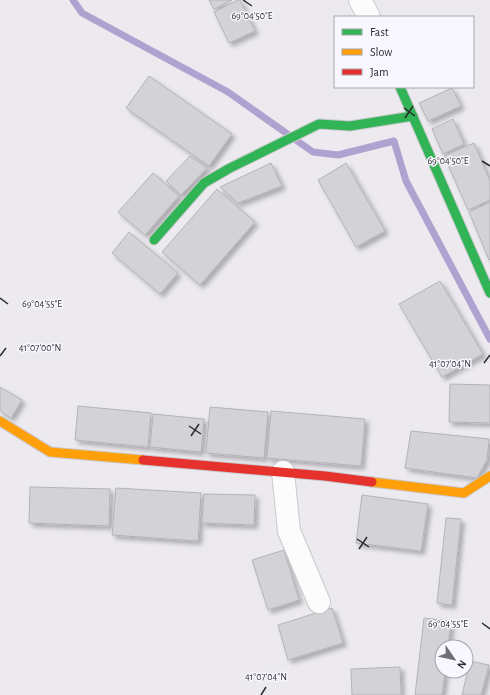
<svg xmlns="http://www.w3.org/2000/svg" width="490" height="695" viewBox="0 0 490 695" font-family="'Alegreya Sans',sans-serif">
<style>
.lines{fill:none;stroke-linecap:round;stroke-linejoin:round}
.stream{stroke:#b0a2d0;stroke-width:7}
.building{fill:#d3d2d6;stroke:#b4b3b6;filter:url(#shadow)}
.street-casing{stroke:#c9c8cc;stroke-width:24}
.fast-casing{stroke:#c9c8cc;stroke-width:11}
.slow-casing{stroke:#c9c8cc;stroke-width:11}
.jam-casing{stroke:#c9c8cc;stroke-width:11}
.street{stroke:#fcfcfd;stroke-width:22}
.fast{stroke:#30b455;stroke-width:9}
.slow{stroke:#ff9f0a;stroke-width:9}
.jam{stroke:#e5322d;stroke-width:9}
.ticks{fill:none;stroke:#2c2b2e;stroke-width:1.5}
.ticks-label{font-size:10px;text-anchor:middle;fill:#2c2b2e;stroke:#f8f6fe;stroke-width:3;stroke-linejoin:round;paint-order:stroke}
</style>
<defs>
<filter id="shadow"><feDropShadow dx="3.5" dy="3.5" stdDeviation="2" flood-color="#0004"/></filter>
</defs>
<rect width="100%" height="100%" fill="#eceaef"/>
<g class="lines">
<polyline class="stream" points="73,0 82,13 228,92 313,152 338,155 394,141 406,181 490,339"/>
</g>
<g class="building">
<polygon points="209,0 232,0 214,9"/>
<polygon points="238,0 240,0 255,31 229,43 214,12"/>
<polygon points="149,76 232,134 209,166 126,108"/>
<polygon points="452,88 461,106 428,121 419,103"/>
<polygon points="453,119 464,144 443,154 432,129"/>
<polygon points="474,143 490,181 490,200 468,210 444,156"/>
<polygon points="190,156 207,168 181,195 166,181"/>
<polygon points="271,163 282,186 238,203 220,187"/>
<polygon points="346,163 385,231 356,247 318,180"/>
<polygon points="153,173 179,196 145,235 118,212"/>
<polygon points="217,189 255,222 200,285 162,252"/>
<polygon points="490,202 490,259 489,260 469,212"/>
<polygon points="129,232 178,273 160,294 112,253"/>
<polygon points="440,281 483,354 442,377 399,304"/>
<polygon points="450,384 490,385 490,423 449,422"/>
<polygon points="0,387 22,400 11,418 0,411"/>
<polygon points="78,406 151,413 148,447 75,440"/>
<polygon points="210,407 268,412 264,458 206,453"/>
<polygon points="271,411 365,419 361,466 267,458"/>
<polygon points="153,414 204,419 201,452 150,447"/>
<polygon points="411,431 489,439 487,460 477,478 405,468"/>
<polygon points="30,487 110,489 109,526 29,523"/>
<polygon points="116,488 201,493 198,541 112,535"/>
<polygon points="204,494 255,495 254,525 202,523"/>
<polygon points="362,495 428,504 421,551 356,543"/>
<polygon points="446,518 461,519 452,605 437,603"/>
<polygon points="284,550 299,600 268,610 252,560"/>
<polygon points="332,608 343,643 288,660 278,625"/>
<polygon points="424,618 451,621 448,647 442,647 442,671 445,671 442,695 415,695"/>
<polygon points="470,661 489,665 481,695 462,695"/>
<polygon points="400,667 401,695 352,695 351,669"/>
</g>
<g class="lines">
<defs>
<g id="street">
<polyline points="360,0 369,17"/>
<polyline points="283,472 289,531 319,602"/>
</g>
<g id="fast">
<polyline points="400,87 490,293"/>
<polyline points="154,240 204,183 230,168 319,124 350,126 413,116"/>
</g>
<g id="slow">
<polyline points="0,421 50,452 143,460"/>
<polyline points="372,482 464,493 490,476"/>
</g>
<polyline id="jam" points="143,460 325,476 372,482"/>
</defs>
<use href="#street" class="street-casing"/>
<use href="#fast" class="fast-casing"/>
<use href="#slow" class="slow-casing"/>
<use href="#jam" class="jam-casing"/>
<use href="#street" class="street"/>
<use href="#fast" class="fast"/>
<use href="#slow" class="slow"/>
<use href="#jam" class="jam"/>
</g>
<path class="ticks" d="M243,0L252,6M404,108L415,116M405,118L413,106M482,161L490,166M0,298L8,304M0,356L6,348M484,363L490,355M189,426L201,434M191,436L199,424M357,539L369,547M359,549L367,537M482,623L490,629M261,695L266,687"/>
<g class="ticks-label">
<text x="252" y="19">69°04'50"E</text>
<text x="448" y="164">69°04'50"E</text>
<text x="42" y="307">69°04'55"E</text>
<text x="40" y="351">41°07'00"N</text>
<text x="450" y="367">41°07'04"N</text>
<text x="448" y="627">69°04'55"E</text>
<text x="266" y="680">41°07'04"N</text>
</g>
<rect x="334" y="16" width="140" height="72" fill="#f8f6fe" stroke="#a6a5ab"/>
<rect x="342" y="29" width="20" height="6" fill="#30b455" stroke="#a6a5ab"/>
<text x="370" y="36" font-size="12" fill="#2c2b2e">Fast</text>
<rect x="342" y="49" width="20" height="6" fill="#ff9f0a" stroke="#a6a5ab"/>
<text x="370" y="56" font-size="12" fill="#2c2b2e">Slow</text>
<rect x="342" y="69" width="20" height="6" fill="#e5322d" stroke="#a6a5ab"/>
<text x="370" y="76" font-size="12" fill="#2c2b2e">Jam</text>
<g transform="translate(454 659) rotate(124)"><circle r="19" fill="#f8f6fe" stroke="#a6a5ab"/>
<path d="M0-3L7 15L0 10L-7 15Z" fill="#6f6e72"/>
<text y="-6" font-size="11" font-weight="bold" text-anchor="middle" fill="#2c2b2e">N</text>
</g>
</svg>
